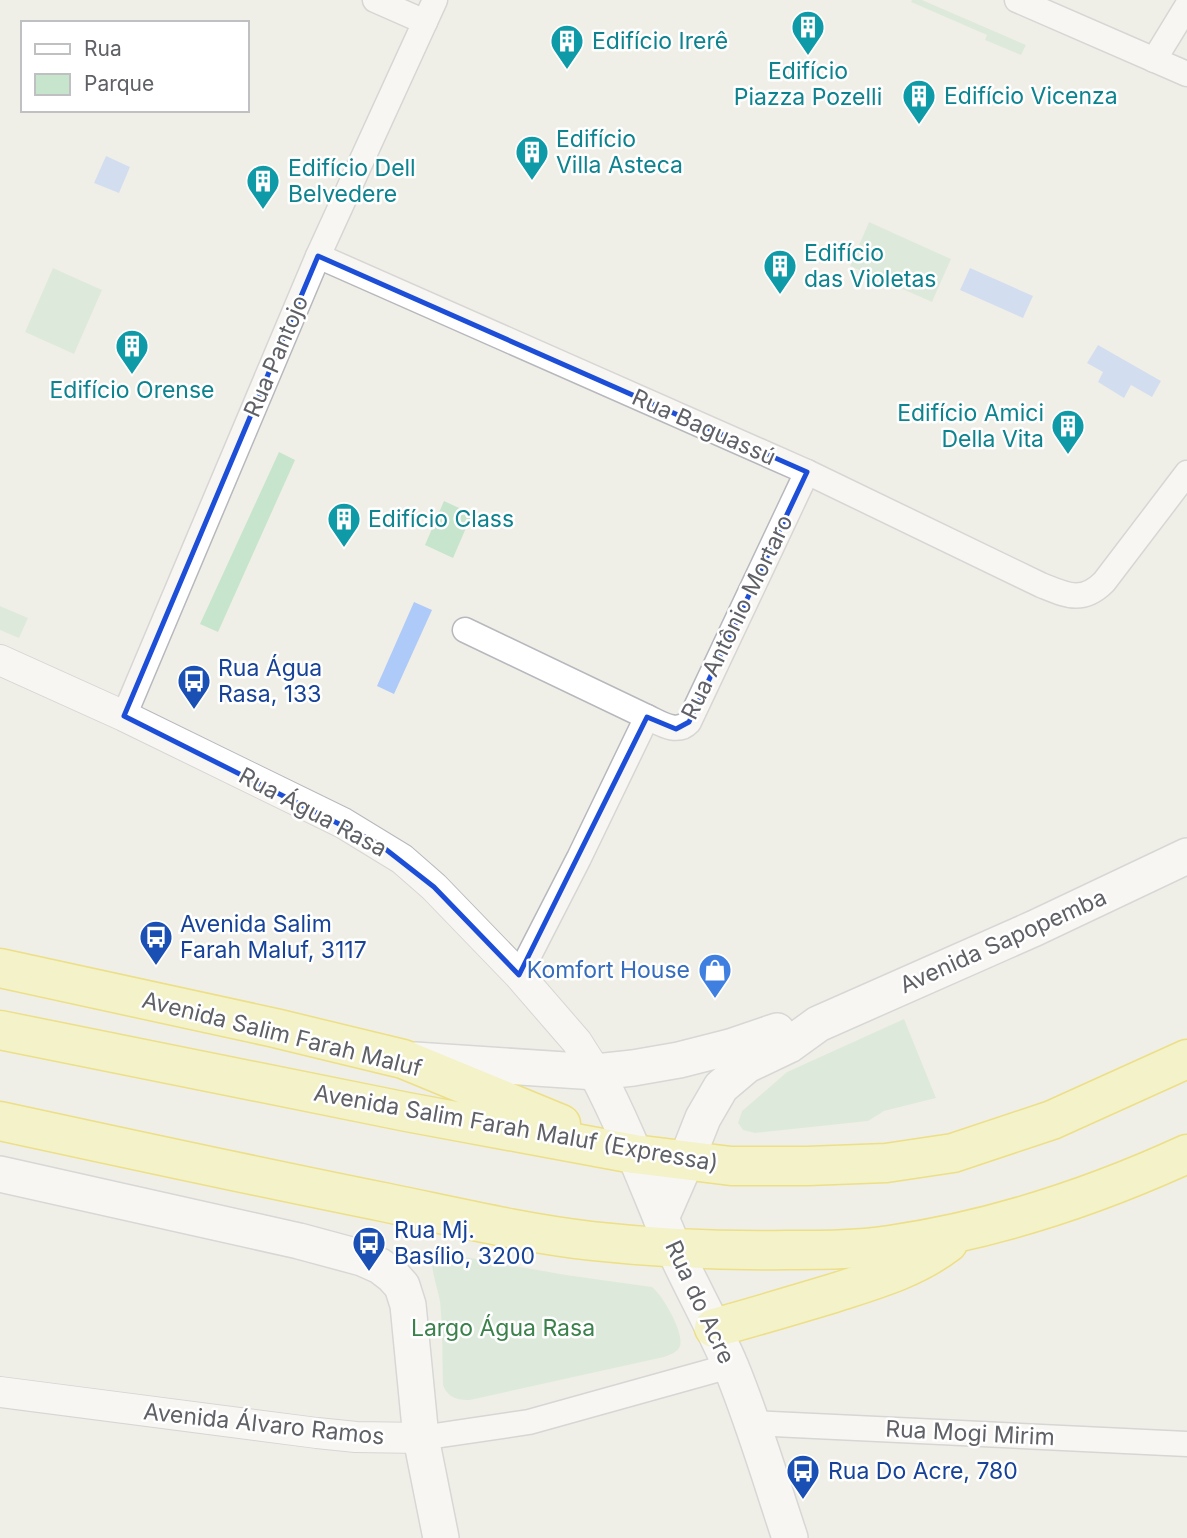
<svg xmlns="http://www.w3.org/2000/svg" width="1187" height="1538" viewBox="0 0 1187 1538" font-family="Inter,sans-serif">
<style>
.green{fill:#c6e5cc}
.water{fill:#aecaf9}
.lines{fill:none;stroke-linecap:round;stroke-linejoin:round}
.minor-casing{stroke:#b7b8bd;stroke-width:27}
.tertiary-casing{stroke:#b7b8bd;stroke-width:32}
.secondary-casing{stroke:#b8bac0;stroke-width:38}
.trunk-casing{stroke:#e7cc10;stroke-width:41}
.minor{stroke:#fff;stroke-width:24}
.tertiary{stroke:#fff;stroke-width:30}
.secondary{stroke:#fff;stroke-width:35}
.trunk{stroke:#f7f5a5;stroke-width:38}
.marked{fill:none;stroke:#1d4ed8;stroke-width:5;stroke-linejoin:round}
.labels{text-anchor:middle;stroke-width:5;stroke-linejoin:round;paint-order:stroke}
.culture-label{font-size:23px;fill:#0d838f;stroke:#fff;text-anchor:start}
.street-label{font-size:23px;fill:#5f6166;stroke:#fff}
.transit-label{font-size:23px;fill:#164399;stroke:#fff;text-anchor:start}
.shop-label{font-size:23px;fill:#366cbe;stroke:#fff;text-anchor:end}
.park-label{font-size:23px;fill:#3b814b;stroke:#fff}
</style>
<rect width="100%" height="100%" fill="#f0efe7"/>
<g class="green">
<polygon points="912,0 922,0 1026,45 1021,55 985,40 987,35 911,2"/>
<polygon points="869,222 951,259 932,302 850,266"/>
<polygon points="53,268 102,290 74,354 25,332"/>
<polygon points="279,452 295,460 218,632 200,624"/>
<polygon points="444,501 472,514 453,558 425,545"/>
<polygon points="0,606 28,618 19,638 0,630"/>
<polygon points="904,1019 936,1098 884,1111 868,1121 755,1133 743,1130 738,1123 742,1111 787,1072"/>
<path d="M437,1252L566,1275L652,1287C662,1294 687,1336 679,1348C676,1353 669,1355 664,1357L470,1400C457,1400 448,1398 443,1385C442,1357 443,1329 440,1302C438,1288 429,1267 433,1254Z"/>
</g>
<g class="water">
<polygon points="106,156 130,167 119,193 94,183"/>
<polygon points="970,268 1033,296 1023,318 960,290"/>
<polygon points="1098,345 1161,381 1152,397 1131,385 1124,398 1098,382 1103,372 1087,363"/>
<polygon points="414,602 432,610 394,694 377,686"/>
</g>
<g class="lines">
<defs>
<g id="minor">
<polyline points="375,0 425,22"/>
<polyline points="1017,0 1187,74"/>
<polyline points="1154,60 1187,6"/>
<path d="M318,256L807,472L1041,585C1066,595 1082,604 1104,582L1187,473"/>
<path d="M465,630L647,717C660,723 677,735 689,722L807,472"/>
<polyline points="124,716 318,256 435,0"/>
<polyline points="519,975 579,858 647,717"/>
<polyline points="753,1423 1187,1444"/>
<polyline points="421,1438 529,1422 730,1366"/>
</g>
<g id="tertiary">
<polyline points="0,660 124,716 343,823 402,859 434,887 519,975 577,1042 596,1072"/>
<polyline points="0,1392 317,1433 356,1437 421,1438"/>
</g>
<g id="secondary">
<polyline points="415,1060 596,1072 633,1068 679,1060 730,1047 777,1031"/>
<path d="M596,1072C625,1127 647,1185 671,1242C690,1285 713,1324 731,1367C754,1423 771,1481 790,1538"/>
<polyline points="0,1174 299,1241 362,1258 380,1266 393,1276 402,1286 408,1305 421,1438 441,1538"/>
<polyline points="661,1218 686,1161 703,1118 721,1087 747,1065 789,1045 818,1024 1035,928 1187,856"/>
</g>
<g id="trunk">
<polyline points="0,968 275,1028 403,1059 561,1124"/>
<polyline points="0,1030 407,1112 634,1154 731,1166 808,1166 886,1163 953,1153 1052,1120 1187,1059"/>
<path d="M0,1121C129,1149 258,1177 388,1203C456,1217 523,1233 592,1241C656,1248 722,1251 787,1250C821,1250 856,1250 890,1245C993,1230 1093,1197 1187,1154"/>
<path d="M714,1328C754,1317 794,1305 834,1293C874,1280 914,1269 948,1243"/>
</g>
</defs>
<use href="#minor" class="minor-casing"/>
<use href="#tertiary" class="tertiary-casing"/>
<use href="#secondary" class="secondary-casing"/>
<use href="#trunk" class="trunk-casing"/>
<use href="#minor" class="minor"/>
<use href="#tertiary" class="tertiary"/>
<use href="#secondary" class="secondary"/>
<use href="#trunk" class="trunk"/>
</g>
<path d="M0 0H1187V1538H0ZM318,256L807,472L689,722L676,729L647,717L519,975L434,887L379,844L124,716Z" fill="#f0efe7" fill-opacity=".55" fill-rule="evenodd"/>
<path class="marked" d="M318,256L807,472L689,722L676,729L647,717L519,975L434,887L379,844L124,716Z"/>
<defs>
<symbol id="building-pin" viewBox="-11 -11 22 30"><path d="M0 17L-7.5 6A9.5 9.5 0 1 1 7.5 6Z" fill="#0f9aa8" stroke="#fff"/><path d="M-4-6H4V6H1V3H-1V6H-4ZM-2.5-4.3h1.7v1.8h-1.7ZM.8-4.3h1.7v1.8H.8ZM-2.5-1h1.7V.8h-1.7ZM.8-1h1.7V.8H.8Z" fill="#fff"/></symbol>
<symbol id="bus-pin" viewBox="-11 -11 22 30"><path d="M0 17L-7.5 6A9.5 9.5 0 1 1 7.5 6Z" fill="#1a4fb4" stroke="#fff"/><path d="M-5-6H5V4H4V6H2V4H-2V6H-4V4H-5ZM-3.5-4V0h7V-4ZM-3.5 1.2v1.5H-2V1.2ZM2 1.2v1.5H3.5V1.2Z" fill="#fff"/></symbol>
<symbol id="shop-pin" viewBox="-11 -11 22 30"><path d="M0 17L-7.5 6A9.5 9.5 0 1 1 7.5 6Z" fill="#3f7fe0" stroke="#fff"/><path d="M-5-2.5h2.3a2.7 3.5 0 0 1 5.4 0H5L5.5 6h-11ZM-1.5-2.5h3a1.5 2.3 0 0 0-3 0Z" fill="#fff"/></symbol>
</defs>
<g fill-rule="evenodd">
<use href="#building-pin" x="789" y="8" width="38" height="52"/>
<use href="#building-pin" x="548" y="22" width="38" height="52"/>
<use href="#building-pin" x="900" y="77" width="38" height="52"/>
<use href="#building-pin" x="513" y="133" width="38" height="52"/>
<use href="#building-pin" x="244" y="162" width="38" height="52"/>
<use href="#building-pin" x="761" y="247" width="38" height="52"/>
<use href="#building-pin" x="113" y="327" width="38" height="52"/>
<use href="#building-pin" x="1049" y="407" width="38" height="52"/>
<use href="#building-pin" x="325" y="500" width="38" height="52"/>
<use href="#bus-pin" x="175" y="662" width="38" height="52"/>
<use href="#bus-pin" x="137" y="918" width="38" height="52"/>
<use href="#shop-pin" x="696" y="951" width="38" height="52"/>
<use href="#bus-pin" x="350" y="1224" width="38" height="52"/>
<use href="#bus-pin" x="784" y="1452" width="38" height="52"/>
</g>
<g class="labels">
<g class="culture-label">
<text x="592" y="49">Edifício Irerê</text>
<text x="808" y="79" text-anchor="middle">Edifício<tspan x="808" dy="26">Piazza Pozelli</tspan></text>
<text x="944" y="104">Edifício Vicenza</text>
<text x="556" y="147">Edifício<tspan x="556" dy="26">Villa Asteca</tspan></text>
<text x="288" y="176">Edifício Dell<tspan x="288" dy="26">Belvedere</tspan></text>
<text x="804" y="261">Edifício<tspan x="804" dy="26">das Violetas</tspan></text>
<text x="132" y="398" text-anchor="middle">Edifício Orense</text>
<text x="1044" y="421" text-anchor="end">Edifício Amici<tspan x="1044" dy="26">Della Vita</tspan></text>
<text x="368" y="527">Edifício Class</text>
</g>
<g class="street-label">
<text transform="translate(276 356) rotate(-67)" y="8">Rua Pantojo</text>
<text transform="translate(704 427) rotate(24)" y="8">Rua Baguassú</text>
<text transform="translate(737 617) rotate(-64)" y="8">Rua Antônio Mortaro</text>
<text transform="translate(313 812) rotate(28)" y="8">Rua Água Rasa</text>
<text transform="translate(1003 941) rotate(-24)" y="8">Avenida Sapopemba</text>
<text transform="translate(282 1034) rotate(14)" y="8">Avenida Salim Farah Maluf</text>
<text transform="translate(516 1128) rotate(10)" y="8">Avenida Salim Farah Maluf (Expressa)</text>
<text transform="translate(700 1302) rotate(65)" y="8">Rua do Acre</text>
<text transform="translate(264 1424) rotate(6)" y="8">Avenida Álvaro Ramos</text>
<text transform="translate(970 1433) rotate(3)" y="8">Rua Mogi Mirim</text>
</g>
<g class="transit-label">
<text x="218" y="676">Rua Água<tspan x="218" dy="26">Rasa, 133</tspan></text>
<text x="180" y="932">Avenida Salim<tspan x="180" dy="26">Farah Maluf, 3117</tspan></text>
<text x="394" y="1238">Rua Mj.<tspan x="394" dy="26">Basílio, 3200</tspan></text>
<text x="828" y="1479">Rua Do Acre, 780</text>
</g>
<g class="shop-label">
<text x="690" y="978">Komfort House</text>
</g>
<g class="park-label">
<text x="503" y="1336">Largo Água Rasa</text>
</g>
</g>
<rect x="21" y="21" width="228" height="91" fill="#ffffff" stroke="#bfc0c2" stroke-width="2"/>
<rect x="35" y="44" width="35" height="10" fill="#ffffff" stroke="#bfc0c2" stroke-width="2"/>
<text x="84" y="56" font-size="21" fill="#5f6166">Rua</text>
<rect x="35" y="74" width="35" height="21" fill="#c6e5cc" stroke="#bfc0c2" stroke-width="2"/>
<text x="84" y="91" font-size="21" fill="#5f6166">Parque</text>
</svg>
